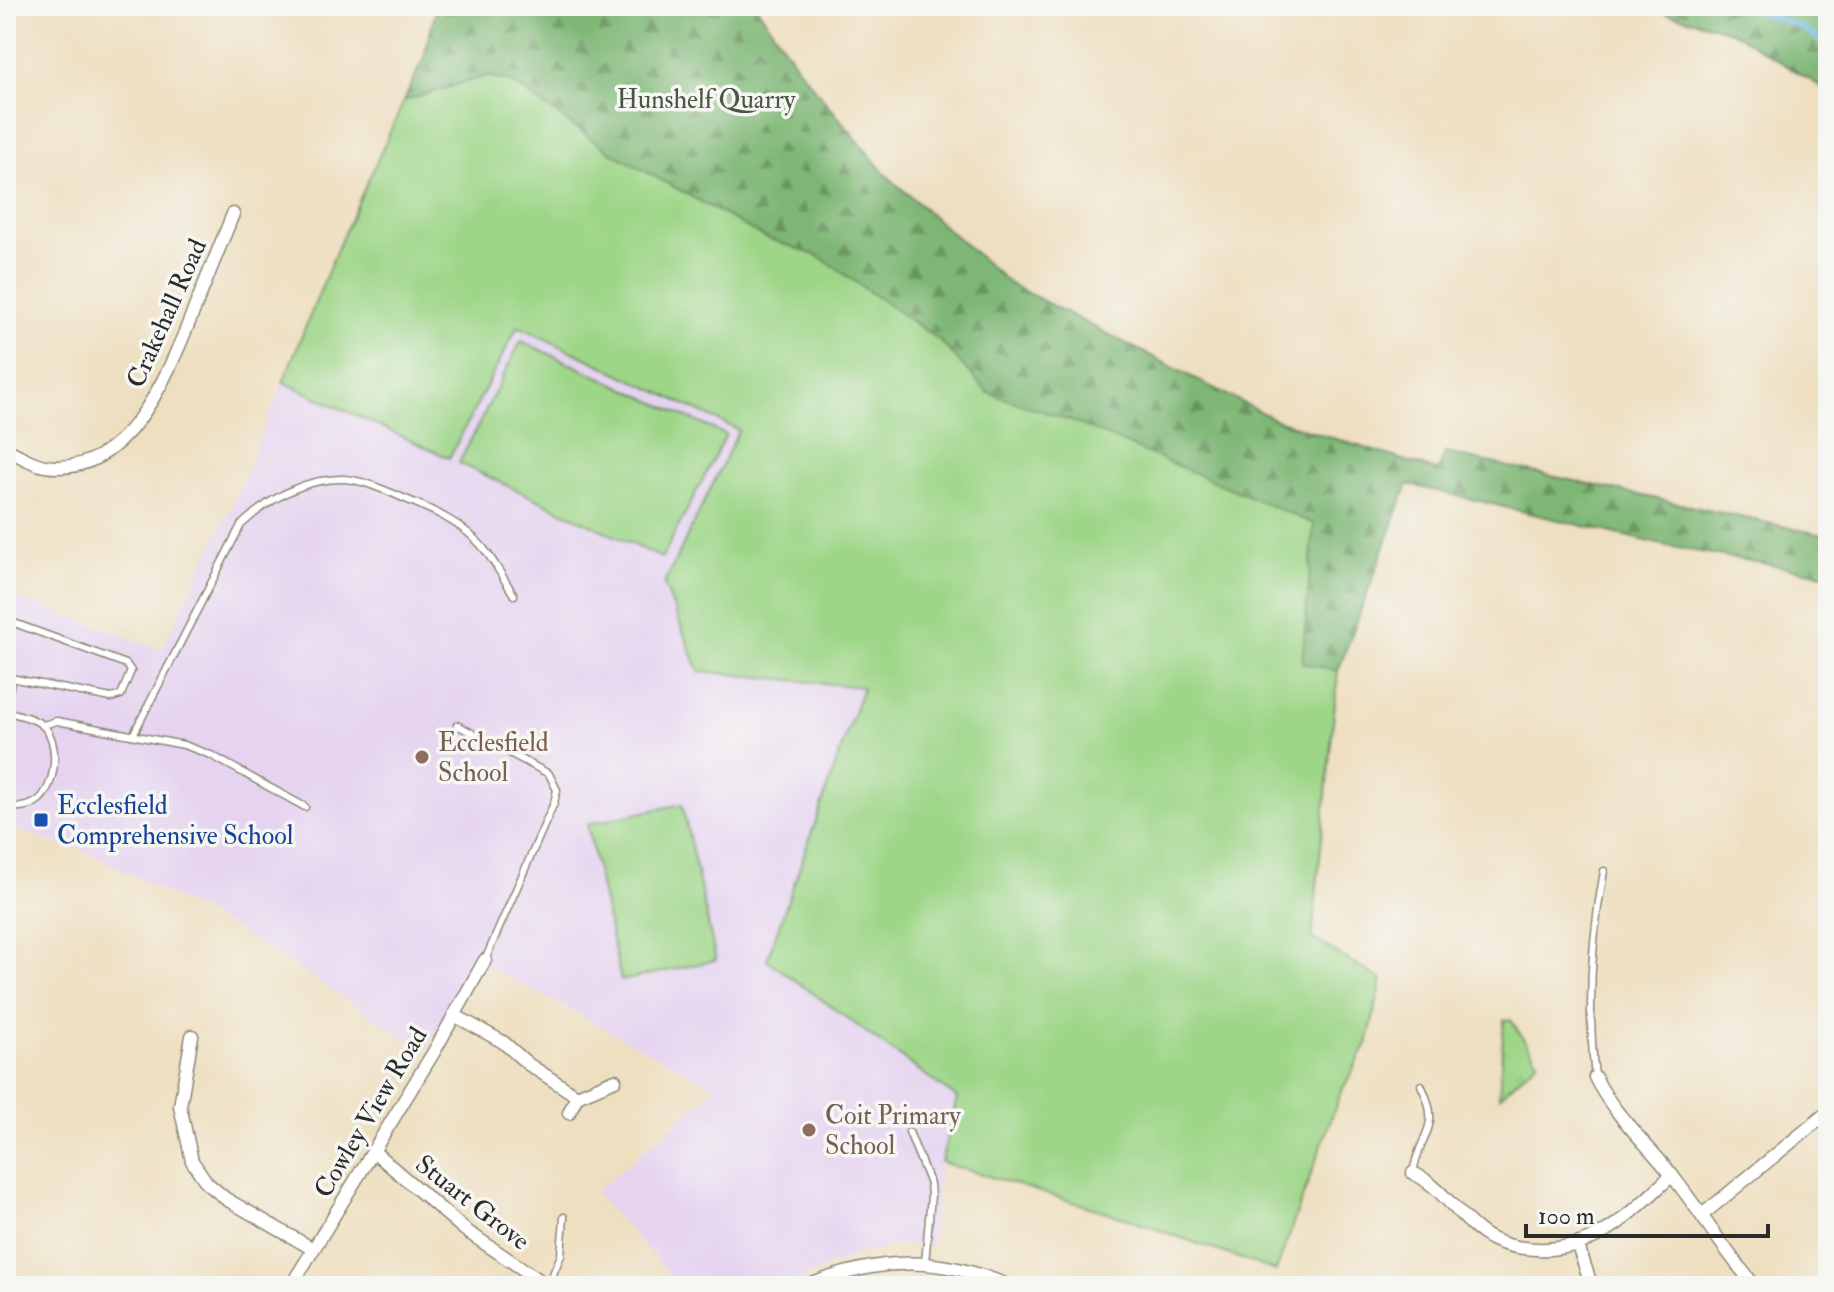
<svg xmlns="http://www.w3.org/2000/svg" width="1834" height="1292" viewBox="0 0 1834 1292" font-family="'IM FELL Double Pica',serif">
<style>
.built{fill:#e5d3f0}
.grass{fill:url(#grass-tufts);stroke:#64805a;stroke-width:2}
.forest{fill:url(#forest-firs);stroke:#547150;stroke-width:2}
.green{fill:#9ed688;stroke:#64805a;stroke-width:2}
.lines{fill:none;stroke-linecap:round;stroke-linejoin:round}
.stream{stroke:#73bcec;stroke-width:5}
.service-casing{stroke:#8c8576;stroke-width:9}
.minor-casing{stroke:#8c8576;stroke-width:15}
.service{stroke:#fff;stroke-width:6}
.minor{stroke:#fff;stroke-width:12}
.education-dot{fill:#8d6e63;stroke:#f6f6f2;stroke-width:3}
.transit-dot{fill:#1a4fb4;stroke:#f6f6f2;stroke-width:3}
.labels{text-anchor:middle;stroke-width:7;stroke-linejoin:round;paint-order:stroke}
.park-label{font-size:26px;fill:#485642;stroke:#f6f6f2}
.street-label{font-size:26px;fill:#2b2b2b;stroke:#f6f6f2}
.education-label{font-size:26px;fill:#785e54;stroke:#f6f6f2;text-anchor:start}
.transit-label{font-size:26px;fill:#164399;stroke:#f6f6f2;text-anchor:start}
</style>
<defs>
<pattern id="grass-tufts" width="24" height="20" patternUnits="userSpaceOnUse" patternTransform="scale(2)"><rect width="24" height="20" fill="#9ed688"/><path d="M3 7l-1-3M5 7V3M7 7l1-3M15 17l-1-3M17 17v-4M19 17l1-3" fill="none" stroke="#88b876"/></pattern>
<pattern id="forest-firs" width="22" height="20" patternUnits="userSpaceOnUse" patternTransform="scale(2)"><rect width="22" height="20" fill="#7eb774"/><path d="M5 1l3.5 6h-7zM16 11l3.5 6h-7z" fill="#67955f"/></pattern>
</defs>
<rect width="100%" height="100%" fill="#f6f6f2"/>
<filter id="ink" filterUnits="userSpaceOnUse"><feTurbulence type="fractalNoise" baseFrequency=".0125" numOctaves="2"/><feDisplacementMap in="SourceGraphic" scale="16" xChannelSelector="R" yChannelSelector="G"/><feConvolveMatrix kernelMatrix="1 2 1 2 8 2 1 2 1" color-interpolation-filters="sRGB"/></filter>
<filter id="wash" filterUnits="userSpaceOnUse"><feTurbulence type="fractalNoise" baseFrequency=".006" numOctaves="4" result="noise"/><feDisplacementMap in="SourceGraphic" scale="32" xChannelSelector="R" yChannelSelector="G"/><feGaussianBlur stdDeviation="1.8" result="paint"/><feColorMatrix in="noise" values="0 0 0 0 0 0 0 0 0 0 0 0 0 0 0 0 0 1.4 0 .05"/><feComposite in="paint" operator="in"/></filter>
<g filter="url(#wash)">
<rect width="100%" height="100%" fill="#eedfc0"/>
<polygon class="built" points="517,326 740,430 664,584 863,686 767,960 957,1098 941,1162 931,1246 901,1244 850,1257 806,1276 790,1286 681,1286 595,1193 717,1088 476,960 426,1051 236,929 86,851 6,827 6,594 162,649 236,496 283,382 449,458"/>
<polygon class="grass" points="1504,1020 1511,1020 1538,1061 1499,1097"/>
<g class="forest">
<polygon points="437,6 756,6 801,72 886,175 1010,284 1276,420 1438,471 1445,453 1828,536 1828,575 1667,546 1408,484 1338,671 1302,663 1074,422 988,393 940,341 818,256 766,238 610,152 511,82 486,76 404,101 424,57"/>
<polygon points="1640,6 1812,6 1828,19 1828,91 1731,31"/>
</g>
<g class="green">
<polygon points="486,76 511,82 610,152 766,238 818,256 940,341 988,393 1074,422 1314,524 1302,663 1338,671 1312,938 1382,980 1367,1044 1340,1094 1276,1271 1119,1216 941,1162 957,1098 767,960 863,687 699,671 664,584 739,430 518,326 449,458 283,382 338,247 404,101"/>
<polygon points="521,341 726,435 662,558 459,463"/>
<polygon points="682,804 716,960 621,981 587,824"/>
</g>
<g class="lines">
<polyline class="stream" points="1741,6 1803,28 1828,47"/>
</g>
</g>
<g filter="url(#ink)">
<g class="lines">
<defs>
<g id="service">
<polyline points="6,620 126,664 131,671 121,695 111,698 6,677"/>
<polyline points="43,725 57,721 184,745 211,755 305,807"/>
<polyline points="457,725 549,774 557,790 554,803 485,960"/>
<path d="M133,735L241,525C269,499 304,478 344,479C364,480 389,492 408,500C432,510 457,521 476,540C491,554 502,577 514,595"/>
<path d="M6,808C17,807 27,808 36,802C56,790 62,739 41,724C32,717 17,715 6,711L11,679"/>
<path d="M1595,1077C1587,1007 1591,940 1604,871"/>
<polyline points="909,1132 930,1184 931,1196 925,1263"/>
<path d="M1413,1173C1420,1131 1443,1130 1421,1085"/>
<polyline points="548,1286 561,1255 564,1217"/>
</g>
<g id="minor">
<path d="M6,450C19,454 31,464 45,466C129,479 169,371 194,310C207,278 220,246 233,214"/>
<polyline points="454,1015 503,1042 528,1064 577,1096 569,1113"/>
<polyline points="192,1036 180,1106 192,1161 207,1183 226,1199 313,1249"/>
<path d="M1595,1077C1614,1116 1648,1144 1674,1178C1702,1214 1725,1252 1755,1286"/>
<polyline points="577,1096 615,1080"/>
<polyline points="373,1151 465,1230 548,1286"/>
<path d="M1413,1173C1439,1185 1455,1212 1478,1230C1493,1243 1515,1248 1535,1249C1597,1252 1630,1214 1672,1175"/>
<polyline points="1702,1215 1828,1112"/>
<polyline points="1578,1246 1590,1281"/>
<polyline points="6,1282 8,1286"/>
<polyline points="291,1286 435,1050 485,960"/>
<path d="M807,1286C879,1257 938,1255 1009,1286"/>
</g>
</defs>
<use href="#service" class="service-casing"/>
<use href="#minor" class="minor-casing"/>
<use href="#service" class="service"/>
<use href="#minor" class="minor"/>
</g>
</g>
<g class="education-dot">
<circle cx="422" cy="757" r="8"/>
<circle cx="809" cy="1130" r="8"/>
</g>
<rect class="transit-dot" x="33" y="812" width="16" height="16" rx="4"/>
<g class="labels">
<g class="park-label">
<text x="706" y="108">Hunshelf Quarry</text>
</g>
<g class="street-label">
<text transform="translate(166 313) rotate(-66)" y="9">Crakehall Road</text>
<text transform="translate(370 1112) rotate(-59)" y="9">Cowley View Road</text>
<text transform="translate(473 1202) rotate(38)" y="9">Stuart Grove</text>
</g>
<g class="education-label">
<text x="438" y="751">Ecclesfield<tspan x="438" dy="30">School</tspan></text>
<text x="825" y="1124">Coit Primary<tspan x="825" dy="30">School</tspan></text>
</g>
<g class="transit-label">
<text x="57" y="814">Ecclesfield<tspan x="57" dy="30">Comprehensive School</tspan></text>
</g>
</g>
<rect width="1834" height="1292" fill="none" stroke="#f6f6f2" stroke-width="32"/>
<path d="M1526 1224v12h242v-12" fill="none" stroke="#2b2b2b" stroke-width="4"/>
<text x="1538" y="1224" font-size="24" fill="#2b2b2b" stroke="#f6f6f2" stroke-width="6" paint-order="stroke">100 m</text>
</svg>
